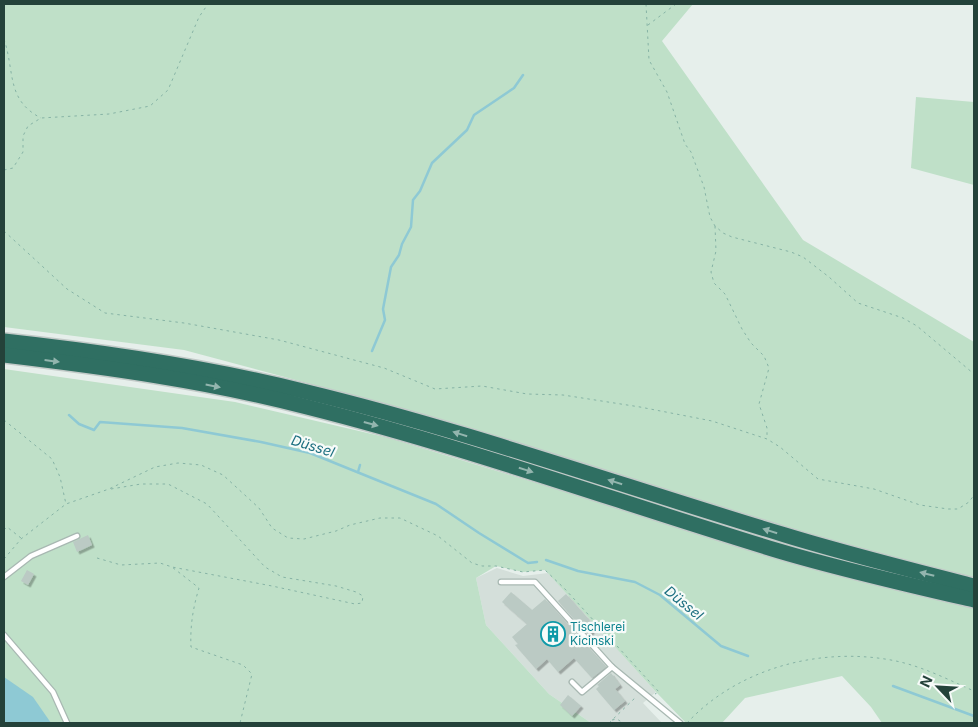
<svg xmlns="http://www.w3.org/2000/svg" width="978" height="727" viewBox="0 0 978 727" font-family="Inter,sans-serif">
<style>
.built{fill:#d4dfda}
.green{fill:#bfe0c8}
.water{fill:#8ec9d4}
.lines{fill:none;stroke-linecap:round;stroke-linejoin:round}
.stream{stroke:#8ec9d4;stroke-width:2.5}
.building{fill:#bbcac4;filter:url(#shadow)}
.lane-casing{stroke:#a8b8b2;stroke-width:7}
.highway-casing{stroke:#c2cac8;stroke-width:18}
.path{stroke:#86b3a5;stroke-width:1;stroke-dasharray:2.5 4;stroke-linecap:butt}
.lane{stroke:#fff;stroke-width:4.5}
.highway{stroke:#2f6f62;stroke-width:15}
.oneway{fill:#93b5ae}
.labels{text-anchor:middle;stroke-width:4.5;stroke-linejoin:round;paint-order:stroke}
.culture-label{font-size:12px;fill:#0d838f;stroke:#f7fbf9;text-anchor:start}
.water-label{font-size:14px;font-style:italic;fill:#1c6f80;stroke:#f7fbf9}
</style>
<defs>
<filter id="shadow"><feDropShadow dx="2.5" dy="2.5" stdDeviation="0" flood-color="#0004"/></filter>
</defs>
<rect width="100%" height="100%" fill="#e6efeb"/>
<polygon class="built" points="497,568 523,576 548,573 656,692 643,703 662,723 591,723 549,694 486,625 476,578"/>
<g class="green">
<polygon points="4,4 693,4 662,41 803,240 974,342 974,578 842,545 407,410 184,350 4,327"/>
<polygon points="916,97 974,102 974,185 911,168"/>
<polygon points="4,369 235,402 389,438 625,510 974,608 974,723 882,723 871,707 842,676 745,698 722,723 686,723 656,692 545,570 523,572 496,566 476,578 486,625 549,694 591,723 4,723"/>
</g>
<polygon class="water" points="4,677 33,697 51,723 4,723"/>
<g class="lines">
<g class="stream">
<polyline points="372,351 385,320 383,309 391,267 399,255 402,244 411,227 413,200 420,191 432,163 467,130 474,115 514,88 523,75"/>
<polyline points="69,415 79,424 94,430 100,422 182,428 261,442 310,453 436,504 479,533 528,563 537,562"/>
<polyline points="358,472 360,465"/>
<polyline points="546,560 578,571 635,582 660,595 721,646 748,656"/>
<polyline points="893,686 974,716"/>
</g>
</g>
<g class="building">
<polygon points="88,535 92,545 77,552 73,542"/>
<polygon points="27,570 34,574 28,585 21,581"/>
<polygon points="511,592 532,610 545,599 606,667 592,678 574,658 558,672 547,659 536,669 515,645 518,644 512,637 527,624 502,602"/>
<polygon points="566,594 596,628 588,635 558,601"/>
<polygon points="611,673 620,685 615,689 625,701 614,710 596,689 599,686 597,685"/>
<polygon points="568,695 581,706 572,716 560,705"/>
</g>
<g class="lines">
<defs>
<g id="lane">
<polyline points="4,577 31,556 77,536"/>
<polyline points="501,582 535,582 612,667 680,723"/>
<polyline points="4,635 53,692 67,723"/>
<polyline points="572,682 582,692 612,667"/>
</g>
<g id="highway">
<path d="M4,341C105,352 207,367 307,392C468,431 625,487 785,535C847,554 911,570 974,586"/>
<path d="M4,355C105,367 208,381 307,407C466,447 621,503 779,551C843,570 909,585 974,600"/>
</g>
</defs>
<use href="#lane" class="lane-casing"/>
<use href="#highway" class="highway-casing"/>
<g class="path">
<polyline points="646,4 649,60 667,92 685,144 691,152 704,187 710,217 715,226 723,233 732,237 791,252 803,257 829,277 858,303 903,318 917,326 974,374"/>
<polyline points="648,25 676,4"/>
<path d="M4,39C15,72 6,100 41,118"/>
<polyline points="4,170 13,168 23,152 23,136 28,126 41,118 109,114 150,106 168,90 199,17 208,4"/>
<polyline points="715,226 716,251 711,272 714,283 725,294 742,329 751,343 764,356 769,368 759,404 767,428 767,438"/>
<polyline points="4,231 67,289 105,313 184,323 279,340 384,368 435,389 482,386 527,394 563,395 640,407 712,421 767,439 780,447 818,479 874,489 920,505 948,509 958,509 969,502 974,495"/>
<polyline points="974,385 974,408"/>
<polyline points="4,420 52,459 60,477 66,504"/>
<polyline points="111,489 141,484 168,484 207,504 265,567 282,577 336,586 356,592 363,596 362,603 355,604 272,586 172,567"/>
<polyline points="4,530 7,527 21,538"/>
<path d="M97,558L121,565L160,563L172,567L199,588C193,608 190,626 191,647L243,665L252,674L240,723"/>
<polyline points="4,559 21,539 66,504 109,489 155,467 178,463 201,465 223,475 259,508 272,528 288,538 304,539 336,531 350,525 380,518 400,518 438,536 472,563 482,566 496,566 523,572 545,570 565,589 659,692 655,694"/>
<polyline points="612,720 617,719 623,723"/>
<polyline points="609,723 637,696"/>
<path d="M687,723C739,667 823,646 896,661C924,667 949,680 974,691"/>
</g>
<use href="#lane" class="lane"/>
<use href="#highway" class="highway"/>
</g>
<defs><path id="oneway-solid" d="M-6-.8H1V-3.2L6.5 0L1 3.2V.8H-6Z" transform="scale(1.25)"/></defs>
<g class="oneway">
<use href="#oneway-solid" transform="translate(52 361) rotate(7)"/>
<use href="#oneway-solid" transform="translate(213 386) rotate(11)"/>
<use href="#oneway-solid" transform="translate(371 424) rotate(15)"/>
<use href="#oneway-solid" transform="translate(460 434) rotate(-163)"/>
<use href="#oneway-solid" transform="translate(526 470) rotate(17)"/>
<use href="#oneway-solid" transform="translate(615 482) rotate(-163)"/>
<use href="#oneway-solid" transform="translate(770 531) rotate(-163)"/>
<use href="#oneway-solid" transform="translate(927 574) rotate(-166)"/>
</g>
<defs>
<symbol id="building-ring" viewBox="-11 -11 22 22"><circle r="9.5" fill="#f7fbf9" stroke="#0f9aa8" stroke-width="1.5"/><path d="M-4-6H4V6H1V3H-1V6H-4ZM-2.5-4.3h1.7v1.8h-1.7ZM.8-4.3h1.7v1.8H.8ZM-2.5-1h1.7V.8h-1.7ZM.8-1h1.7V.8H.8Z" fill="#0f9aa8"/></symbol>
</defs>
<g fill-rule="evenodd">
<use href="#building-ring" x="539" y="620" width="28" height="28"/>
</g>
<g class="labels">
<g class="culture-label">
<text x="570" y="631">Tischlerei<tspan x="570" dy="14">Kicinski</tspan></text>
</g>
<g class="water-label">
<text transform="translate(313 446) rotate(17)" y="5">Düssel</text>
<text transform="translate(684 603) rotate(39)" y="5">Düssel</text>
</g>
</g>
<rect width="978" height="727" fill="none" stroke="#24423a" stroke-width="10"/>
<g transform="translate(938 687) rotate(295)" stroke="#f7fbf9" stroke-width="4" paint-order="stroke">
<path d="M0-4L9 19L0 12L-9 19Z" fill="#24423a"/>
<text y="-8" font-size="14" font-weight="bold" text-anchor="middle" fill="#24423a">N</text>
</g>
</svg>
